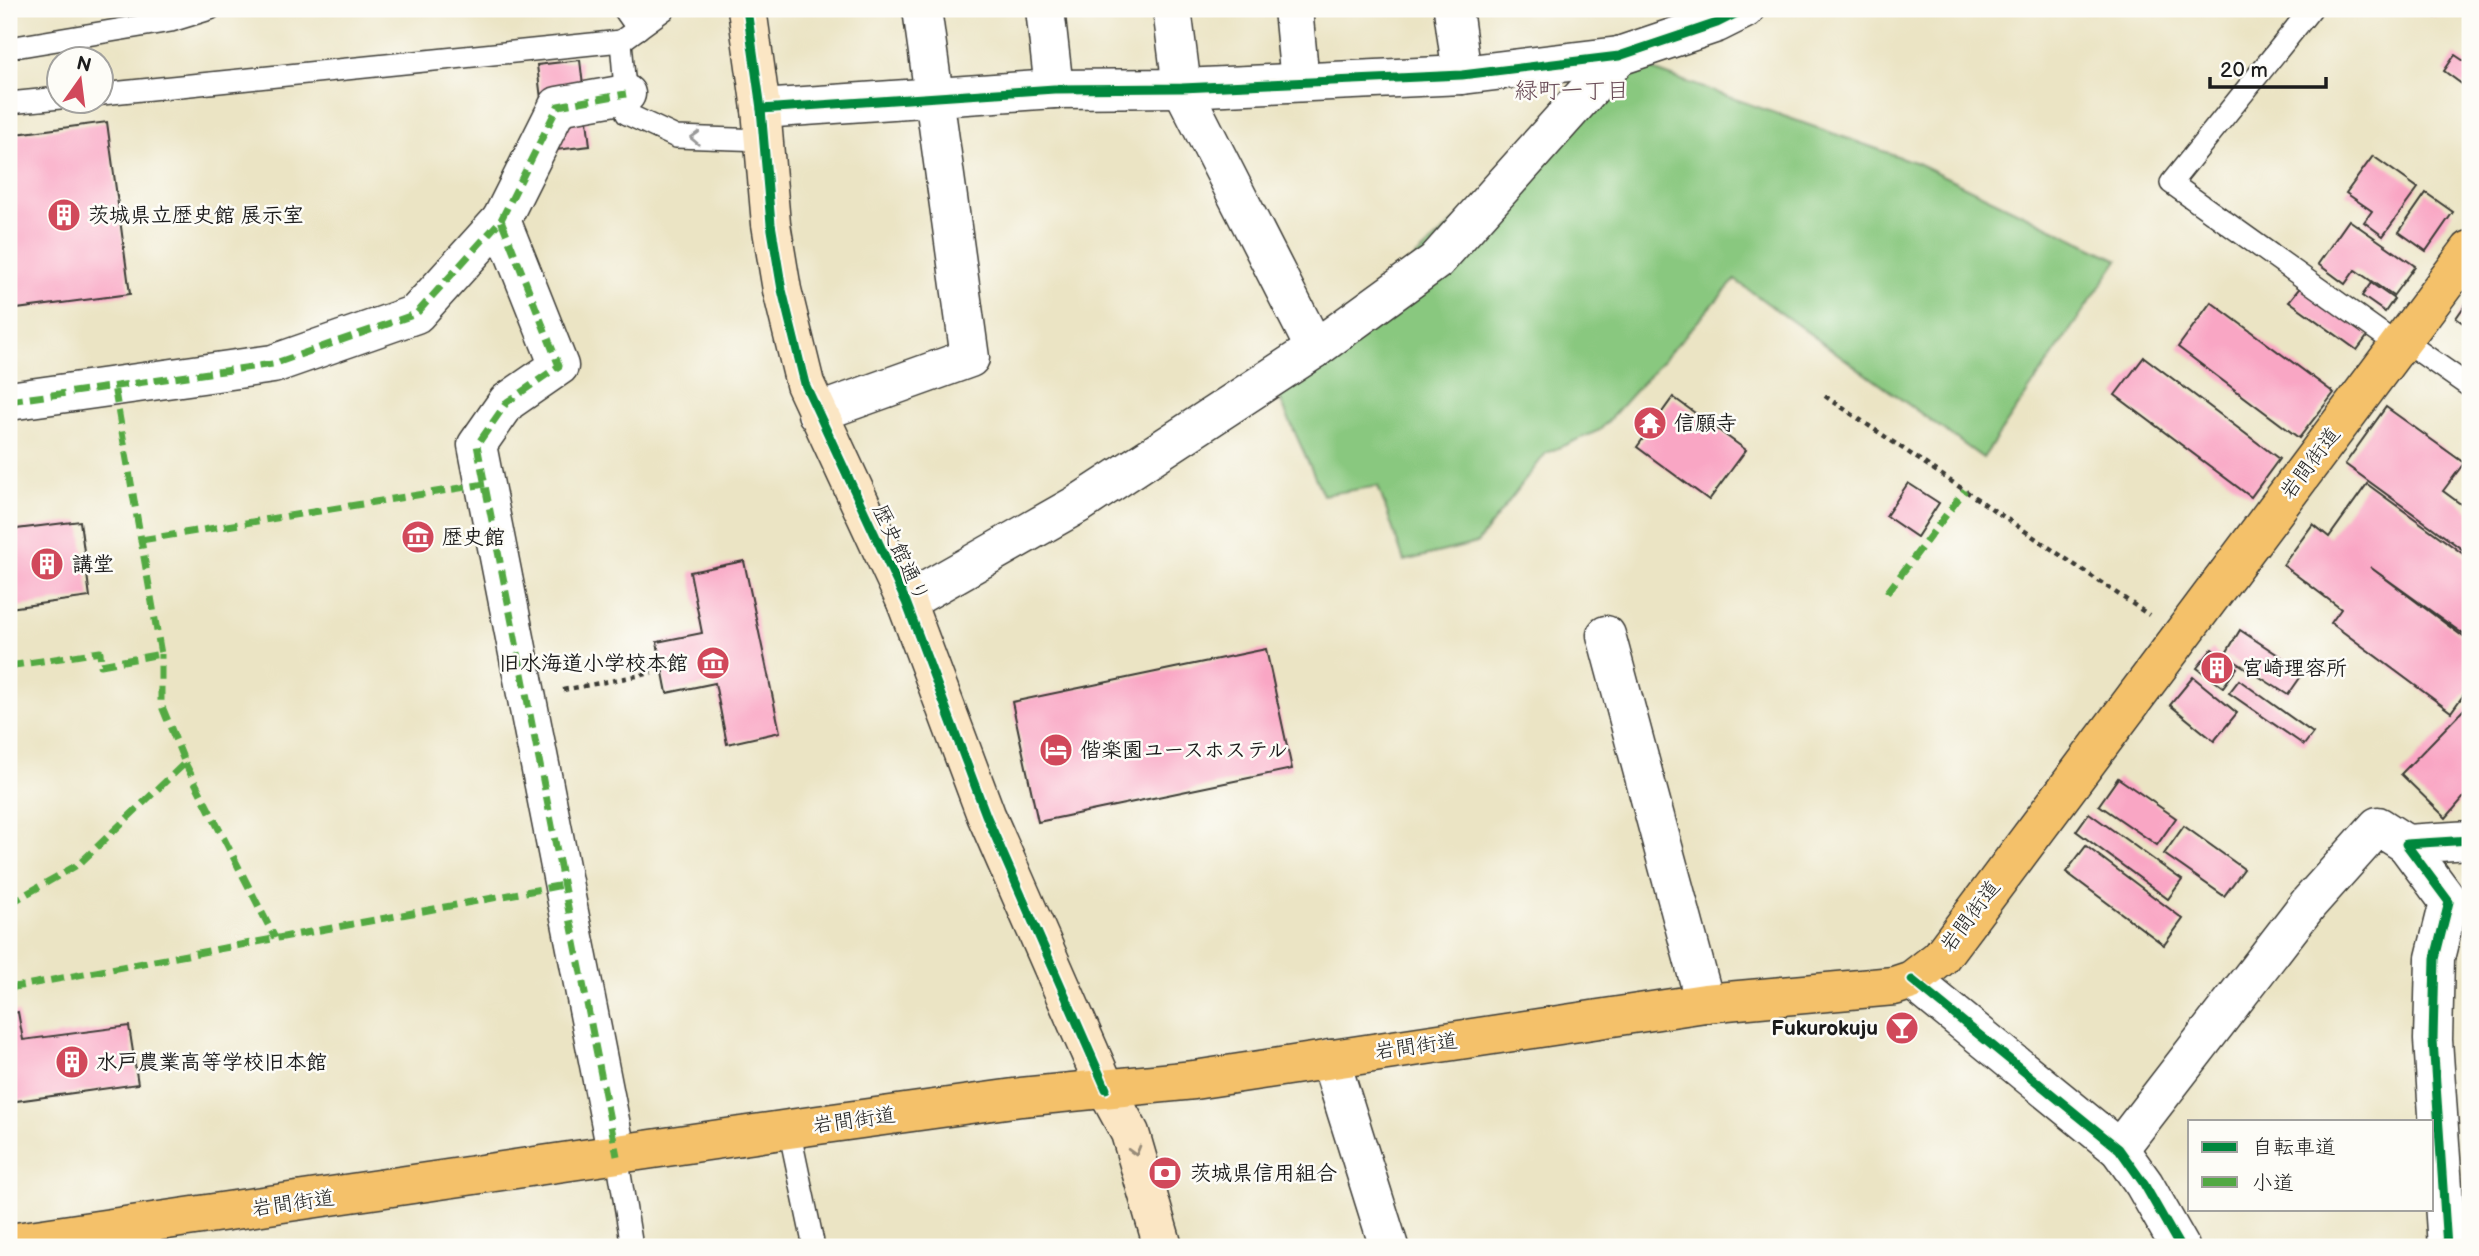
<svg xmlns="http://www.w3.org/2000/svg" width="2479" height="1256" viewBox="0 0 2479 1256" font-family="'Balsamiq Sans','Klee One',sans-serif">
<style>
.green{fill:#89c87f;stroke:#52724e;stroke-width:2}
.building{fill:#f9a6c4}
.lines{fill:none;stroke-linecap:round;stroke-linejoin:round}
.lane-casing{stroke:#3b3a35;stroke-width:24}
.street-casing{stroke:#3b3a35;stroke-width:41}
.secondary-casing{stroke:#3b3a35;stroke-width:41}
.primary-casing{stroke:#3b3a35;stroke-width:41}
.path{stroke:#3b3a35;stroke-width:4.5;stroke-dasharray:5 5;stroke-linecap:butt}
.lane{stroke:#fff;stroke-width:21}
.street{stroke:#fff;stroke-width:38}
.secondary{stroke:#fbe6c4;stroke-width:38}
.primary{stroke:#f4c16b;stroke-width:38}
.quiet{stroke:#52a943;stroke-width:7;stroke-dasharray:14 7;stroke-linecap:butt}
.cycleway-casing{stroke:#fdfcf7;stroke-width:13}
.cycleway{stroke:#00873e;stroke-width:9}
.oneway{stroke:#999}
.oneway2{stroke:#978b78}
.labels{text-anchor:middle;stroke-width:5;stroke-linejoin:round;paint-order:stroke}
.poi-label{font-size:21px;font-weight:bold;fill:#1c1c1c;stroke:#fdfcf7;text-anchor:start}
.street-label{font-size:21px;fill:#1c1c1c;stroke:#fdfcf7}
.neighbourhood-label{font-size:23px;fill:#694c57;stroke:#fdfcf7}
</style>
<rect width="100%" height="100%" fill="#fdfcf7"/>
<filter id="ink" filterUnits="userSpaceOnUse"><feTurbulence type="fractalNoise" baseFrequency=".0143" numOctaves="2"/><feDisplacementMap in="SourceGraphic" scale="14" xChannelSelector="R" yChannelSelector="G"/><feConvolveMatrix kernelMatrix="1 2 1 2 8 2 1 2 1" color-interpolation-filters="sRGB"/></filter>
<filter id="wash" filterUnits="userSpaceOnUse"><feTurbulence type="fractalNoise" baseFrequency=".00686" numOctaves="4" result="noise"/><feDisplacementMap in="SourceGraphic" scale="28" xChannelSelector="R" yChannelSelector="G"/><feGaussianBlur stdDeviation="1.57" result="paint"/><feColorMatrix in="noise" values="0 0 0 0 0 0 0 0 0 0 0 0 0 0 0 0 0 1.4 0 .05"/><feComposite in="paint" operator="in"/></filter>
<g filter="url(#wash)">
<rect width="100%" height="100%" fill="#ebe4c4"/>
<polygon class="green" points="1630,62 1917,163 2118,260 1983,458 1735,280 1600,430 1546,453 1477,543 1404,561 1378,486 1323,495 1274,386"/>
<g id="blocks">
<g class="building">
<polygon points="2424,9 2441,9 2435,17"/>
<polygon points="2455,55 2470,65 2470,90 2444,71"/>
<polygon points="580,60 590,146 547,151 537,65"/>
<polygon points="107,122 130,294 9,310 9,135"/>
<polygon points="2373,156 2418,188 2383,236 2364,222 2372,211 2346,193"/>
<polygon points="2426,193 2453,212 2426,251 2399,232"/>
<polygon points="2349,220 2415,266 2393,296 2355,270 2345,284 2318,264"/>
<polygon points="2371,283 2394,299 2385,312 2362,296"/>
<polygon points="2302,285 2369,334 2357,350 2289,301"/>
<polygon points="2470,298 2470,328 2456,318"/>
<polygon points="2211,302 2334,393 2299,438 2178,347"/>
<polygon points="2144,357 2279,459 2251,497 2115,395"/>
<polygon points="1673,397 1746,450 1709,500 1637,447"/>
<polygon points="2386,407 2464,463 2443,491 2470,511 2470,555 2345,464"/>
<polygon points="1908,483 1939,503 1917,537 1886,516"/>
<polygon points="2367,484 2470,559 2470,639 2370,567 2470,642 2470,686 2451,712 2331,623 2341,609 2283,565 2313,524 2329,537"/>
<polygon points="80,521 90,597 9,608 9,530"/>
<polygon points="744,561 780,732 727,744 715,683 667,693 657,642 702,633 690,572"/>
<polygon points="2240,630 2304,672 2288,695 2225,655"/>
<polygon points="1266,649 1292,769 1038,822 1012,702"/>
<polygon points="2212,649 2237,668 2223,687 2197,668"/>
<polygon points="2193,677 2237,713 2214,741 2170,705"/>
<polygon points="2239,680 2313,733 2304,745 2229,693"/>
<polygon points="2470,703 2470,790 2446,818 2401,774"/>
<polygon points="2118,778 2176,818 2157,845 2099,805"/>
<polygon points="2089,813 2182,880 2168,899 2076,831"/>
<polygon points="2184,826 2244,869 2224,896 2164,854"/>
<polygon points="2086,846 2183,919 2164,945 2066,872"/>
<polygon points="18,1012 23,1040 129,1026 138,1084 9,1102 9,1014"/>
</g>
</g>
</g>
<g filter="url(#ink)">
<use href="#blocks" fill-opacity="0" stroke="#3b3a35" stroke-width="2"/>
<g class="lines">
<defs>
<g id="lane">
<polyline points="624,9 638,29"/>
<polyline points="665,9 621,41 627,114 676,137 764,140"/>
<polyline points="2311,9 2171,183 2399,346"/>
<polyline points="9,48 171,21 210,9"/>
<polyline points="102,94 621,41"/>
<polyline points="9,103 60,98"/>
<polyline points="2403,340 2470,387"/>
<polyline points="789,1129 814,1247"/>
<polyline points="617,1156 632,1247"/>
</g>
<g id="street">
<polyline points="1045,9 1054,89"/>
<polyline points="1172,9 1182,88 1315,349"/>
<polyline points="1293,9 1300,82"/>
<polyline points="1453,9 1462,75"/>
<polyline points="761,109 1054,89 1182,88 1462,75 1619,56 1717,23 1745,9"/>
<polyline points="501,220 558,106 626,94"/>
<polyline points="9,401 273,364 416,314 501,220 559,366 507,402 477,445 617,1156"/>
<polyline points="817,413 970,358 922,9"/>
<polyline points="906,602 1080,503 1315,349 1436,261 1619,56"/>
<polyline points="1606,635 1705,1003"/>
<polyline points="1912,980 2119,1149 2144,1184 2180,1247"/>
<polyline points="1330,1059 1389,1247"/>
<polyline points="2119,1149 2309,903 2378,826 2406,844"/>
<polyline points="2447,1247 2433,1040 2435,958 2449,902 2406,844 2470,840"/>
</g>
<polyline id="secondary" points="747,9 761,109 771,224 782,290 805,384 906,602 986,815 1106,1089 1130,1133 1163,1247"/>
<polyline id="primary" points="9,1243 789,1129 1021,1097 1194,1080 1705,1003 1894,986 1912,980 1940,958 2470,250"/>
</defs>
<use href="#lane" class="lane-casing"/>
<use href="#street" class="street-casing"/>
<use href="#secondary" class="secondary-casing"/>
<use href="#primary" class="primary-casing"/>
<g class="path">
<polyline points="1825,396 2149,615"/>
<polyline points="563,690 652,673"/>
</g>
<use href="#lane" class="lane"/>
<use href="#street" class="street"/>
<use href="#secondary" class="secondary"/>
<use href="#primary" class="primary"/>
<g class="quiet">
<polyline points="501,220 558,106 626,94"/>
<polyline points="9,401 273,364 416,314 501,220 559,366 507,402 477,445 617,1156"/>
<polyline points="141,540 485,484"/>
<polyline points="1887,593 1965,490"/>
<polyline points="9,666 100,652 101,665 161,654 114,386"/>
<polyline points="185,763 275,938"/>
<polyline points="9,904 79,864 185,763 161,704 161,654"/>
<polyline points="9,988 563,885"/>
</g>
<defs>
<g id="cycleway">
<polyline points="747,9 761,109 771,224 782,290 805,384 906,602 986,815 1106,1089"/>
<polyline points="761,109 1054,89 1182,88 1462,75 1619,56 1717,23 1745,9"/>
<polyline points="1912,980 2119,1149 2144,1184 2180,1247"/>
<polyline points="2447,1247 2433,1040 2435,958 2449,902 2406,844 2470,840"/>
</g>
</defs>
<use href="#cycleway" class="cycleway-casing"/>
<use href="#cycleway" class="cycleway"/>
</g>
<defs><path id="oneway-chevron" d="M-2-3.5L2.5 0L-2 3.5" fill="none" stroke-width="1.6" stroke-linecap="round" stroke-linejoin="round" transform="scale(1.75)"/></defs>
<use class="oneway" href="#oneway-chevron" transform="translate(695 138) rotate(-178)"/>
<use class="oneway2" href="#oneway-chevron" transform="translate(1135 1151) rotate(74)"/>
</g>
<defs>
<symbol id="building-disc" viewBox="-11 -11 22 22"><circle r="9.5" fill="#d1495b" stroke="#fdfcf7"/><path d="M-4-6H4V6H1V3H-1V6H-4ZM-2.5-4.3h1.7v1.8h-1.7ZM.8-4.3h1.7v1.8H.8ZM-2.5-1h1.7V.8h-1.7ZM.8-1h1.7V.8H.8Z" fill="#fff"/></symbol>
<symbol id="temple-disc" viewBox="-11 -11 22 22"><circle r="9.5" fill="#d1495b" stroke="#fdfcf7"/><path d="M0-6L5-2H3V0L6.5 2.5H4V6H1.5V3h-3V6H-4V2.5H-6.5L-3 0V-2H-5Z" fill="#fff"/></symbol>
<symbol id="museum-disc" viewBox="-11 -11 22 22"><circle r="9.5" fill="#d1495b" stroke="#fdfcf7"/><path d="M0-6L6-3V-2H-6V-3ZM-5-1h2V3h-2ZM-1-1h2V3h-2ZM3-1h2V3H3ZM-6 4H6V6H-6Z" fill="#fff"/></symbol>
<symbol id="hotel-disc" viewBox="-11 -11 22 22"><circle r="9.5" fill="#d1495b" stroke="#fdfcf7"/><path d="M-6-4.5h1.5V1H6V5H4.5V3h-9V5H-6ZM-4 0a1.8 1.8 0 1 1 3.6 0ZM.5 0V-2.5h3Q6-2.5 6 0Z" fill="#fff"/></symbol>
<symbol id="bar-disc" viewBox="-11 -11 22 22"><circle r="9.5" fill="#d1495b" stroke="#fdfcf7"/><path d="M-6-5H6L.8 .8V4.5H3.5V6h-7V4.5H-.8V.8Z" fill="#fff"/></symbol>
<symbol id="bank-disc" viewBox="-11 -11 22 22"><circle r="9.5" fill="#d1495b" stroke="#fdfcf7"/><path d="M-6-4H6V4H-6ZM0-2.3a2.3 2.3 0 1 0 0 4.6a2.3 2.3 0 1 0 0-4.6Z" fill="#fff"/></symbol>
</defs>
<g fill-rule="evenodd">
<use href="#building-disc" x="45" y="196" width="38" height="38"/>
<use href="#temple-disc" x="1631" y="404" width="38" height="38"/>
<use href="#museum-disc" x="399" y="518" width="38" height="38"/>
<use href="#building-disc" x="28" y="545" width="38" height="38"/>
<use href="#museum-disc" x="694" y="644" width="38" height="38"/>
<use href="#building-disc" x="2198" y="649" width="38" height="38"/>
<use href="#hotel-disc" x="1037" y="731" width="38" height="38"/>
<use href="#bar-disc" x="1883" y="1009" width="38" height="38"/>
<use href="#building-disc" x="53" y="1043" width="38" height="38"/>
<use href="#bank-disc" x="1146" y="1154" width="38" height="38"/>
</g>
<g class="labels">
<g class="poi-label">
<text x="88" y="222">茨城県立歴史館 展示室</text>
<text x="1674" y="430">信願寺</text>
<text x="442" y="544">歴史館</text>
<text x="72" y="571">講堂</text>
<text x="688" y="670" text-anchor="end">旧水海道小学校本館</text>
<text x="2242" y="675">宮崎理容所</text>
<text x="1080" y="757">偕楽園ユースホステル</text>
<text x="1878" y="1035" text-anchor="end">Fukurokuju</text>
<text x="96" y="1069">水戸農業高等学校旧本館</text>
<text x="1190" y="1180">茨城県信用組合</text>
</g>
<g class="street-label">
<text transform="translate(2310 463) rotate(-53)" y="7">岩間街道</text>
<text transform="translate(901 553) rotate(65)" y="7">歴史館通り</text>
<text transform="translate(1970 916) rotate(-53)" y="7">岩間街道</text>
<text transform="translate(1416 1046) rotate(-8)" y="7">岩間街道</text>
<text transform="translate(854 1120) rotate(-8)" y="7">岩間街道</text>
<text transform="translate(293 1203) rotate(-8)" y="7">岩間街道</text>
</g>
<g class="neighbourhood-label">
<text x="1572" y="98">緑町一丁目</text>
</g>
</g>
<rect width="2479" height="1256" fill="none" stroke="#fdfcf7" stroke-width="35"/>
<rect x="2188" y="1120" width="245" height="91" fill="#fdfcf7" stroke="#a3a29f" stroke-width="2"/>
<rect x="2202" y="1142" width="35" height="10" fill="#00873e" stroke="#a3a29f" stroke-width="2"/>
<text x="2252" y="1154" font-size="21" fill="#1c1c1c">自転車道</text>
<rect x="2202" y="1177" width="35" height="10" fill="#52a943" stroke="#a3a29f" stroke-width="2"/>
<text x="2252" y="1190" font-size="21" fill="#1c1c1c">小道</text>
<g transform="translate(80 80) rotate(14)"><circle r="33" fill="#fdfcf7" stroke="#a3a29f" stroke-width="2"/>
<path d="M0-5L12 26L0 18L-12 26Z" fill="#d1495b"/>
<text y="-10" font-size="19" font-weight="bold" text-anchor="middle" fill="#1c1c1c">N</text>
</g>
<path d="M2210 77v10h116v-10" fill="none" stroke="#1c1c1c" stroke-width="3.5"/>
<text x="2220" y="77" font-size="21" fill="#1c1c1c" stroke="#fdfcf7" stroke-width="5" paint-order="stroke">20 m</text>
</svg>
